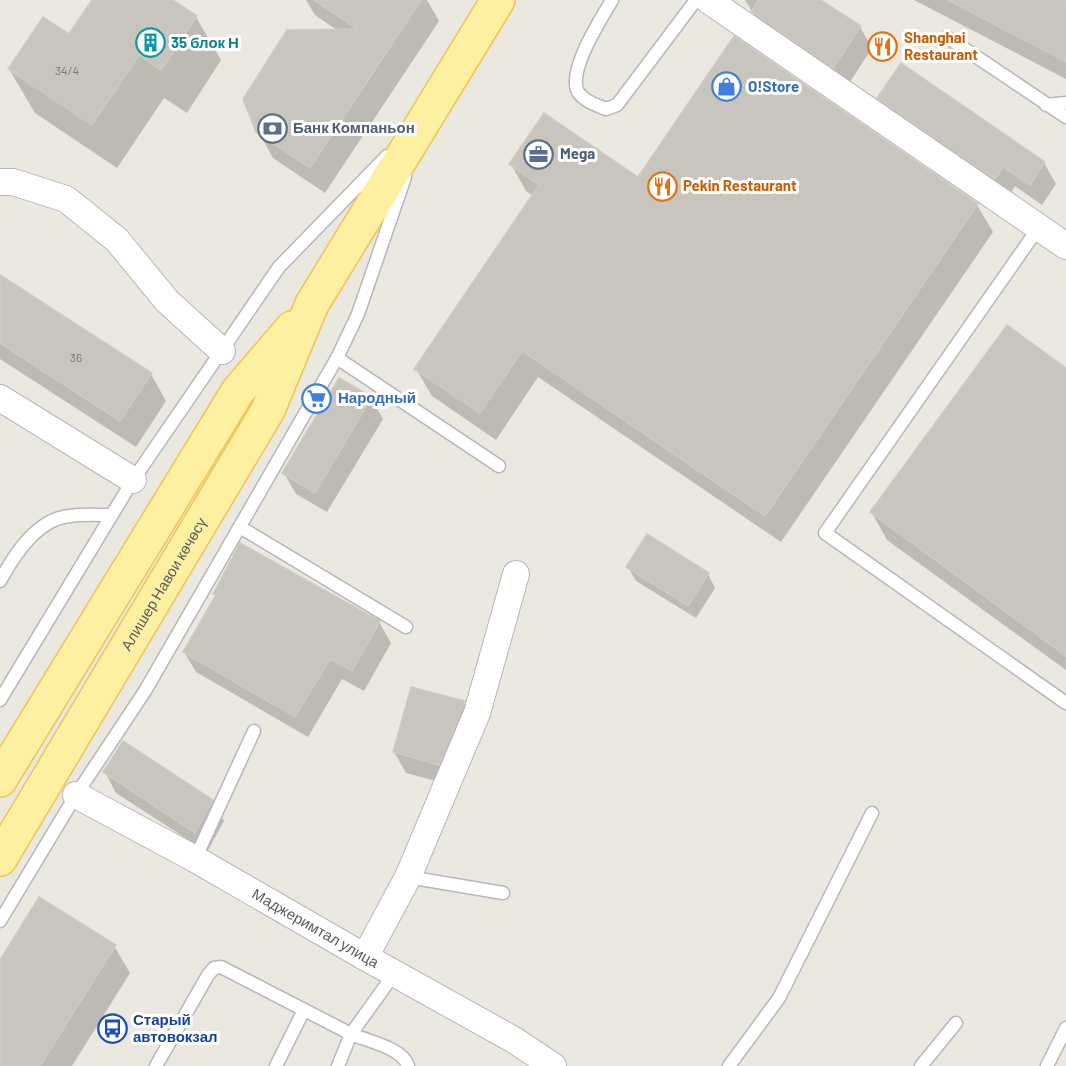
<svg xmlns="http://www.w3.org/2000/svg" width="1066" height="1066" viewBox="0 0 1066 1066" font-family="Barlow,sans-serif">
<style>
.shadow{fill:#0003}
.building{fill:#c8c5be;stroke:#cfcabe;stroke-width:1.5}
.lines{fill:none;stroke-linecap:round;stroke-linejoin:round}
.lane-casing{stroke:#b5b7bc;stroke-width:15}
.street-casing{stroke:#b5b7bc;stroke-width:28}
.primary-casing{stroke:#efc554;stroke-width:36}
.lane{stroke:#fff;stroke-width:12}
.street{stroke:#fff;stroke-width:26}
.primary{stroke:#fef0a1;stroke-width:33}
.labels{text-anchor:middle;stroke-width:6;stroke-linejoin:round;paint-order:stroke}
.number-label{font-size:12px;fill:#747678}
.food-label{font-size:15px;font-weight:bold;fill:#c56008;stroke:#fff;text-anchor:start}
.culture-label{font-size:15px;font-weight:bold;fill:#0d838f;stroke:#fff;text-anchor:start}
.shop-label{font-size:15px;font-weight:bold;fill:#366cbe;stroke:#fff;text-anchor:start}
.service-label{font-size:15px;font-weight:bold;fill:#4e5e75;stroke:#fff;text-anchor:start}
.street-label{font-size:15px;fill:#585b60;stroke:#fff}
.transit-label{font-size:15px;font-weight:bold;fill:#164399;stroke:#fff;text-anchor:start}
</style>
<rect width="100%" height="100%" fill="#ebe9df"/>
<g class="shadow">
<polygon points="93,0 170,0 196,17 221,60 187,113 164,98 117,168 35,113 9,69 69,36"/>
<polygon points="306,0 427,0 439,21 325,193 273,158 258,131 338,31 315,15"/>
<polygon points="745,0 819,0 860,27 872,48 846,88 765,32"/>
<polygon points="914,0 1066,0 1066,79"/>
<polygon points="902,65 1044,163 1056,184 1042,205 1015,186 1007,199 891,119 879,98"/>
<polygon points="511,164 638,179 977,205 993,232 781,542 538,377 496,440 432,396 416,369 533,196 526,191"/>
<polygon points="0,277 151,374 166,401 136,447 0,359"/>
<polygon points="1066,370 1066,670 887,540 872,513"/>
<polygon points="371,398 383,419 327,512 296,494 284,473"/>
<polygon points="628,567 708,574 715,588 696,618 636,581"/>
<polygon points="214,594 379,622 391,643 364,691 342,679 308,737 196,672 184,652 216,597"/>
<polygon points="464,703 476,723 451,785 406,773 394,752"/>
<polygon points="105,772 212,801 224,821 207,852 116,793"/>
<polygon points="114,946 130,973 72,1066 0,1066 0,963"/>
</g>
<g class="building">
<polygon points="92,0 173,0 197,16 161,70 139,55 92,125 8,69 43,17 69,34"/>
<polygon points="314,0 421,0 310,168 256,132 243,99 287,30 357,29"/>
<polygon points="759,0 821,0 861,26 833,68 751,11"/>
<polygon points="948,0 1066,0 1066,62"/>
<polygon points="734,36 978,204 765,516 522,351 480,413 414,369 539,185 509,164 544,113 638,177"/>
<polygon points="901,63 1045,162 1030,185 1003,167 995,179 877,98"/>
<polygon points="0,275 152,373 120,421 0,343"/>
<polygon points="1007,325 1066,368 1066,656 870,512"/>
<polygon points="339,378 372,397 315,493 282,473"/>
<polygon points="647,534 709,573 688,606 626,567"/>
<polygon points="240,543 380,621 352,671 330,659 295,717 183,652 216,595 213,594"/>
<polygon points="411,687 465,701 439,765 393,752"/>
<polygon points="123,741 213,800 195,833 103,772"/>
<polygon points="39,897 116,945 40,1066 0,1066 0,960"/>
</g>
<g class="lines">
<defs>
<g id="lane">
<path d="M612,0C601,19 567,71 578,92C584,101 596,105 606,109L617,105L696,0"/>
<polyline points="947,37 1066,117"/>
<polyline points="1046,105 1066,103"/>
<polyline points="1039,227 825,533 1066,703"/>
<polyline points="337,358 499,466"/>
<polyline points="240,527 406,627"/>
<path d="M0,581C14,555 37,519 69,516C83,514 98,515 112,515"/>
<polyline points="0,700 133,480 279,267 387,156"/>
<polyline points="195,859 254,731"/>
<polyline points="408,877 503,893"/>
<polyline points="0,921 76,795 145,691 337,358 358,314 405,177"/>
<polyline points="156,1066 208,975 214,968 221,967 351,1034 394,974"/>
<polyline points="276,1066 304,1010"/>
<path d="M338,1066L351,1034C367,1041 403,1048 408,1066"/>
<polyline points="729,1066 779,998 872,813"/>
<polyline points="921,1066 956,1023"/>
<polyline points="1047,1066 1066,1028"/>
</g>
<g id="street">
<polyline points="708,0 1066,246"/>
<polyline points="0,182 13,182 66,199 117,240 167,301 222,351"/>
<polyline points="0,398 133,480"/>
<path id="s1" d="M76,795L195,859L365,957L514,1040L553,1066"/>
<polyline points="365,957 408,877 477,713 516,574"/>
</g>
<g id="primary">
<polyline points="0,780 238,391 292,328"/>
<path id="s2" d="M0,859L268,410L312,304L498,0"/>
</g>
</defs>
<use href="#lane" class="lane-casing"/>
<use href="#street" class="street-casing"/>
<use href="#primary" class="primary-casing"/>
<use href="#lane" class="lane"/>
<use href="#street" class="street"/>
<use href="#primary" class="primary"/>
</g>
<defs>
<symbol id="building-ring" viewBox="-11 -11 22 22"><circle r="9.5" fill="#fff" stroke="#0f9aa8" stroke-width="1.5"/><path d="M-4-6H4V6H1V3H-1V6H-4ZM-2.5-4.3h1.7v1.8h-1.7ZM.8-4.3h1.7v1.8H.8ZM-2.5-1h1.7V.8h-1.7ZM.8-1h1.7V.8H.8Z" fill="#0f9aa8"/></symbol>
<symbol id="restaurant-ring" viewBox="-11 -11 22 22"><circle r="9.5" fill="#fff" stroke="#e8710a" stroke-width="1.5"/><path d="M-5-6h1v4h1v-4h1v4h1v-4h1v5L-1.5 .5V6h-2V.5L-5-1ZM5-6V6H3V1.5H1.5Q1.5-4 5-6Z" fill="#e8710a"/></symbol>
<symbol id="shop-ring" viewBox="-11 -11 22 22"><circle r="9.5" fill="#fff" stroke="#3f7fe0" stroke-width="1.5"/><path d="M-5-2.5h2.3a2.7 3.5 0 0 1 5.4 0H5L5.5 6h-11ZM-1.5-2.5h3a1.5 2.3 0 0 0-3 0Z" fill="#3f7fe0"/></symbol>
<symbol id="bank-ring" viewBox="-11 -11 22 22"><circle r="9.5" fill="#fff" stroke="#5c6f8a" stroke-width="1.5"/><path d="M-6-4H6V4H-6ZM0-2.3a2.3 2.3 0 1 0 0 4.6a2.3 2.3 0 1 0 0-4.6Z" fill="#5c6f8a"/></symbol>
<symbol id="office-ring" viewBox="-11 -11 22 22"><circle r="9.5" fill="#fff" stroke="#5c6f8a" stroke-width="1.5"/><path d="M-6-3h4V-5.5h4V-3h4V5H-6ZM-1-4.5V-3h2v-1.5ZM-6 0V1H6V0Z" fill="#5c6f8a"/></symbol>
<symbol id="supermarket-ring" viewBox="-11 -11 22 22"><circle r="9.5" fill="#fff" stroke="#3f7fe0" stroke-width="1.5"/><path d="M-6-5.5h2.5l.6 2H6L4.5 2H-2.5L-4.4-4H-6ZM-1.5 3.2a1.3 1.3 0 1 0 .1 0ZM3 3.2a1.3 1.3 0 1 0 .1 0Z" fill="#3f7fe0"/></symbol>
<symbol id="bus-ring" viewBox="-11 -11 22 22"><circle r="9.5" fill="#fff" stroke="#1a4fb4" stroke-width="1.5"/><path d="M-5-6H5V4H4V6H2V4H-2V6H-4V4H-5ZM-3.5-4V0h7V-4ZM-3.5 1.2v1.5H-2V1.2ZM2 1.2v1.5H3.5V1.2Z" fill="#1a4fb4"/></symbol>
</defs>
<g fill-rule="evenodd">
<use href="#building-ring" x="134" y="26" width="33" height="33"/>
<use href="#restaurant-ring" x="866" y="30" width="33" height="33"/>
<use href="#shop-ring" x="710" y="70" width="33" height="33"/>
<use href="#bank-ring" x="256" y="112" width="33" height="33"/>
<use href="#office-ring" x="522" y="138" width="33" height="33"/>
<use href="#restaurant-ring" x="646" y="170" width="33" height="33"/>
<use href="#supermarket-ring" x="300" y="382" width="33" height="33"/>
<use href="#bus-ring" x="96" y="1012" width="33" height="33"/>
</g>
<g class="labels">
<g class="number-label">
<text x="67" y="75">34/4</text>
<text x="76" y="362">36</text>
</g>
<g class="food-label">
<text x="904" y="43">Shanghai<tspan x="904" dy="17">Restaurant</tspan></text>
<text x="683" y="191">Pekin Restaurant</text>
</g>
<g class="culture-label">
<text x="171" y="48">35 блок Н</text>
</g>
<g class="shop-label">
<text x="748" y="92">O!Store</text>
<text x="338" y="403">Народный</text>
</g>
<g class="service-label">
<text x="293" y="133">Банк Компаньон</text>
<text x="560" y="159">Mega</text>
</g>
<g class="street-label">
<text dy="5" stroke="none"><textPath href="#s2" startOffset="320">Алишер Навои көчөсү</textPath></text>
<text dy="5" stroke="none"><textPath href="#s1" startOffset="274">Маджеримтал улица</textPath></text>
</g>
<g class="transit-label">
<text x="133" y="1025">Старый<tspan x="133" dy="17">автовокзал</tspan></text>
</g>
</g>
</svg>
